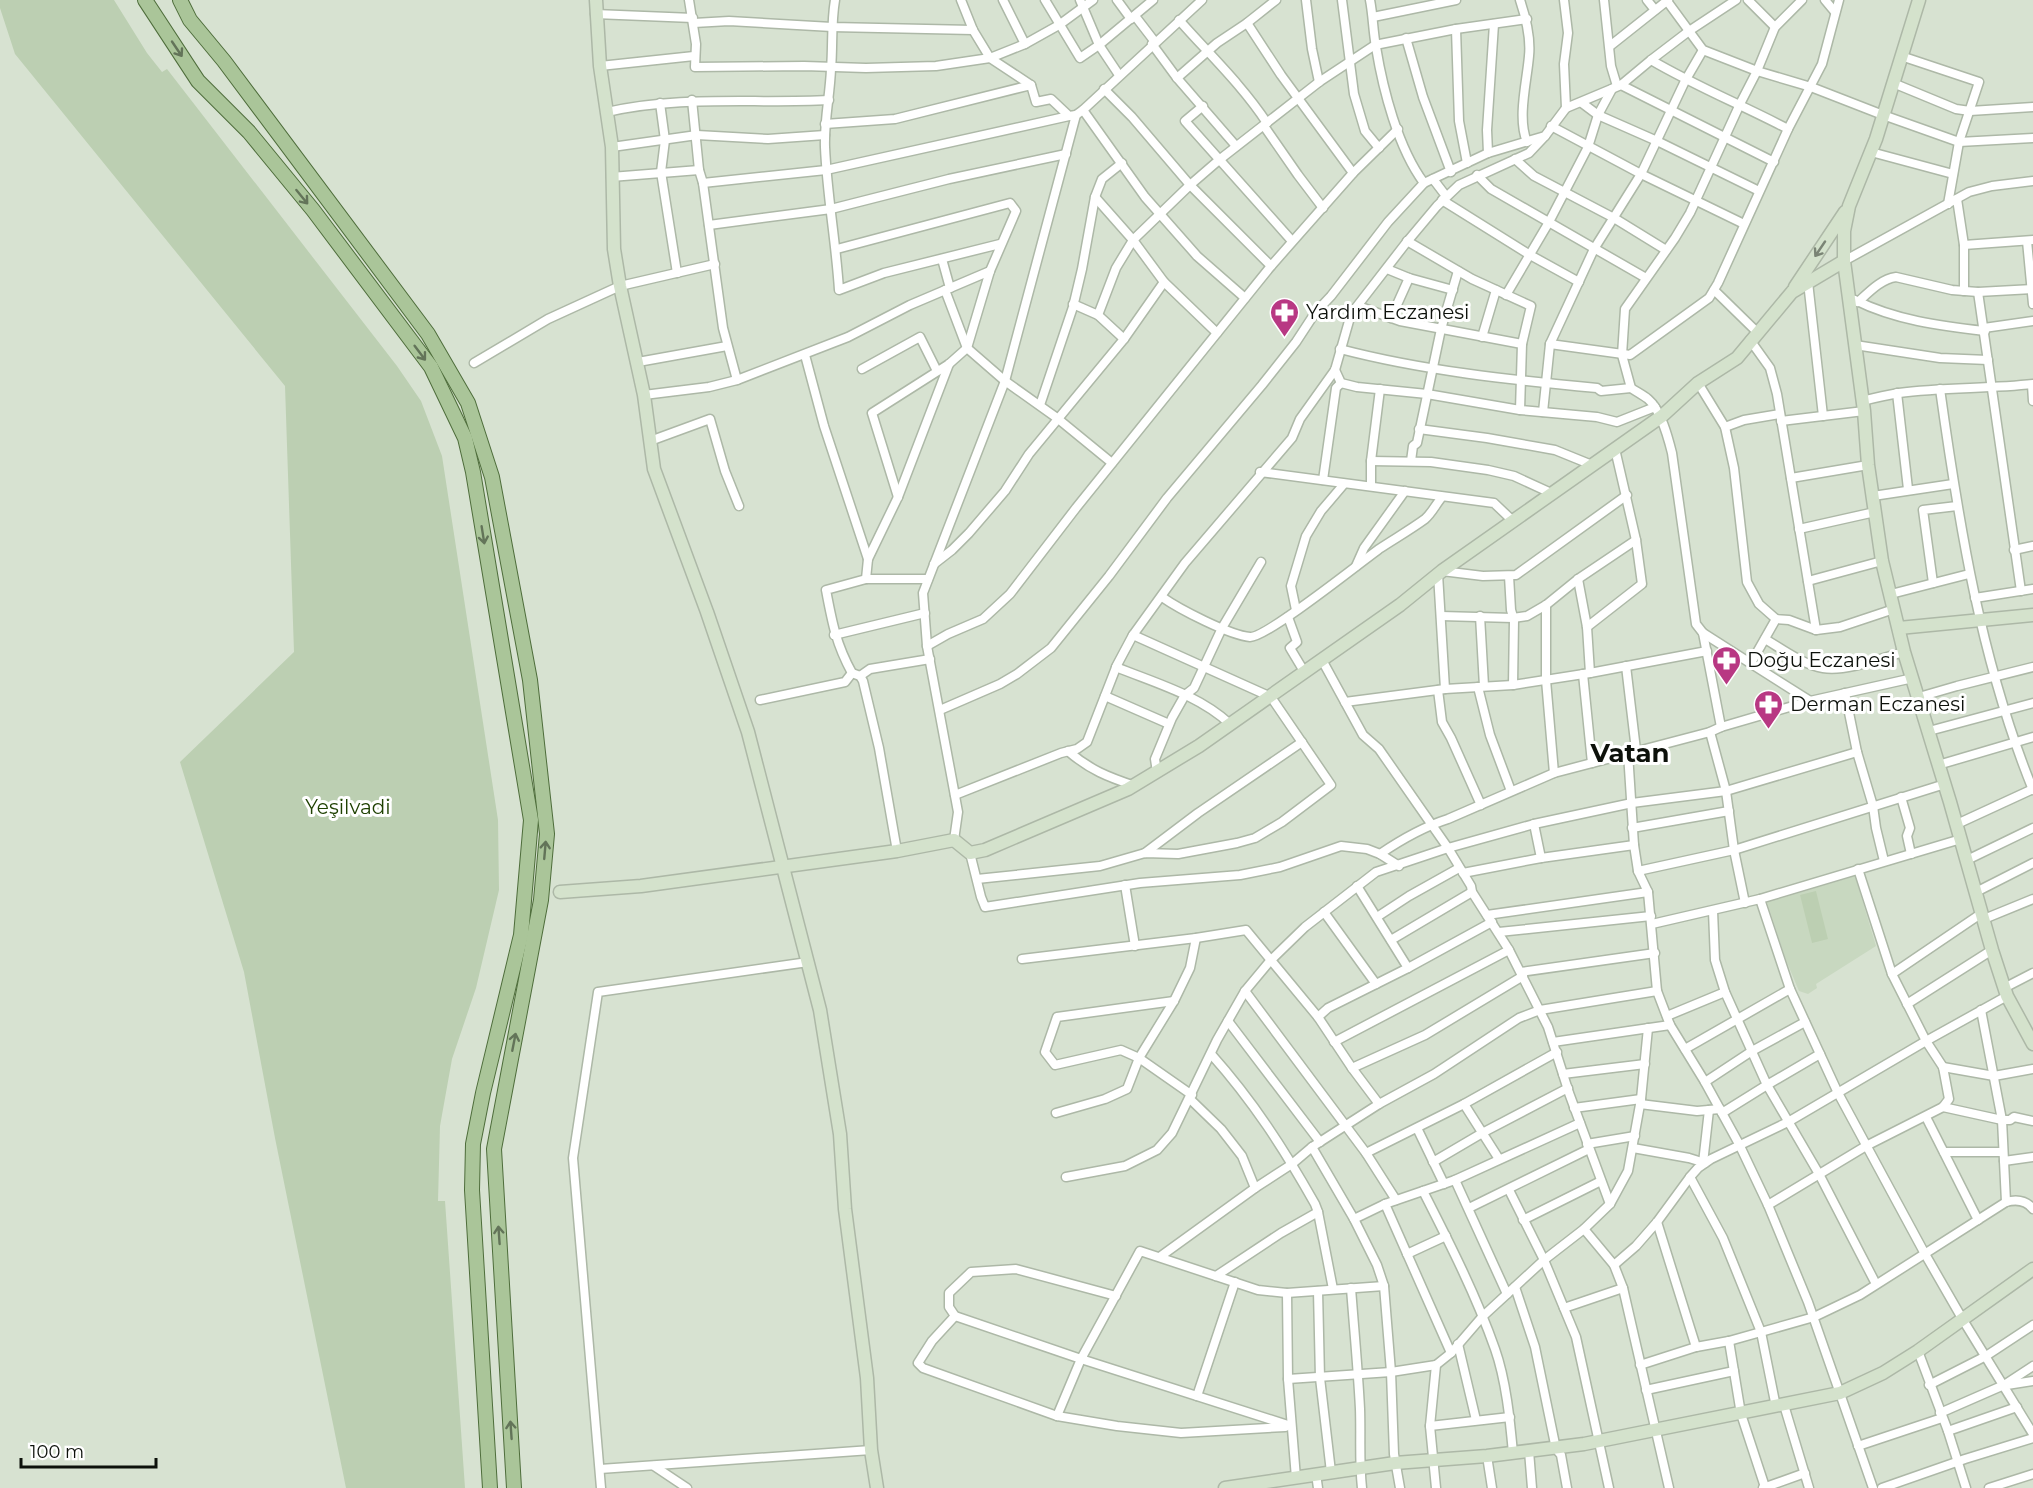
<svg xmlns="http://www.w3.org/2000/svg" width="2033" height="1488" viewBox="0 0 2033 1488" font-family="Montserrat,sans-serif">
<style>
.built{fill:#c8d8c0}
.green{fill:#bccfb2}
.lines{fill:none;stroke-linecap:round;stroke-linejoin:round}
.street-casing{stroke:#adb8a7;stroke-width:11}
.secondary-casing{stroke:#adb8a7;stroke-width:15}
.primary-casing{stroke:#4e6d3b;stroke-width:16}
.street{stroke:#fff;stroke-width:8}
.secondary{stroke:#d4e2cc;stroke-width:12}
.primary{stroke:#aac599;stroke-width:14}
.oneway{stroke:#637459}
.oneway2{stroke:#7a8475}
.labels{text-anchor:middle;stroke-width:6;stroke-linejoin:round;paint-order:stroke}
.poi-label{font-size:20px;fill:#0d110b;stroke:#fff;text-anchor:start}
.park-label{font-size:20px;fill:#1f4102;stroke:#fff}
.district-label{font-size:26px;font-weight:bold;fill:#0d110b;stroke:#fff}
</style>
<rect width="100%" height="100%" fill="#d7e2d1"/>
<polygon class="built" points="1855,876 1876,946 1816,984 1817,988 1808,994 1799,991 1786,960 1767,902"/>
<g class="green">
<polygon points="0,0 114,0 147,53 162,72 167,69 397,366 421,401 442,456 498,820 499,890 476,988 452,1059 440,1126 438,1201 445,1201 465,1488 346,1488 275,1138 244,972 180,762 294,652 285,386 15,54 0,8"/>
<polygon points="1816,891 1828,939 1812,943 1800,895"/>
</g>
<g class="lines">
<defs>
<g id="street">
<polyline points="689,0 696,44 695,67 804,66 866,68 936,66 990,58 1025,44 1059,25 1093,0"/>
<path d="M835,0C831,23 833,46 831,69C830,95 824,121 825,147C827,195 836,242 839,290L884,273L1000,244"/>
<polyline points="961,0 973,30 990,58 1031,85 1036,102 1051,99 1069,116 1076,115 1083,110 1202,0"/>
<polyline points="1003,0 1025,44"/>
<polyline points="1045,0 1080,58 1099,45 1153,0"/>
<polyline points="1080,0 1099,45 1119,75"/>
<polyline points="1117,0 1131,19"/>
<polyline points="1306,0 1312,49 1319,82"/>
<polyline points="1342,0 1354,94 1365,131 1379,148"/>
<path d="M1370,0C1373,15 1373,31 1376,47C1383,90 1398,148 1424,183"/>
<path d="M1520,0C1526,18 1531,37 1529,56C1527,81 1517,118 1527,142"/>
<polyline points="1564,0 1568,33 1564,64 1566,108"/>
<polyline points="1604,0 1611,66 1617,86"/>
<polyline points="1647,0 1655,10"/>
<polyline points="1748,0 1775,27"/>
<polyline points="1825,0 1835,12"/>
<polyline points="1667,1 1703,50 1757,71 1811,87 1883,115 1959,142 2033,138"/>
<polyline points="595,14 693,18"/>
<polyline points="1135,16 1155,42"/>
<polyline points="1373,17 1456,0"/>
<path d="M1179,20C1209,54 1242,85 1267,123"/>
<polyline points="694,23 729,21 832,27 973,30"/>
<polyline points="1247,23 1281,75 1353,173"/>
<polyline points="1456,29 1459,121 1467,163"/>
<polyline points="1406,38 1423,97 1451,172"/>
<polyline points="1152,44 1177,78 1236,146"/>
<polyline points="1610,46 1668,0"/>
<polyline points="1901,56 1979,82 1959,142 1948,204"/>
<path d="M1651,60C1695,86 1742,105 1788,129"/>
<polyline points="600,66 694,56"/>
<polyline points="1177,78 1217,43 1247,23 1276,0"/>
<polyline points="1893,83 1956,109 1970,111 2033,107"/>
<polyline points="1621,85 1774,162"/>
<polyline points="1104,89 1132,117 1190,185 1271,266"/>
<polyline points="692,100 699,170 703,183 723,328 737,380"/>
<polyline points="660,103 665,140 661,172 677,273"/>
<polyline points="1582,103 1598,115 1657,141 1759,191"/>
<polyline points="1203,106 1185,121 1292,241"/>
<polyline points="1083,110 1145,197 1197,256 1245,298"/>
<path d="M607,112C680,95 754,104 829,100"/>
<polyline points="825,124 895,119 1031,85"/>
<polyline points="1264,126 1298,175 1323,208"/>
<polyline points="1551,126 1641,174 1744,224"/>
<polyline points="612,147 697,135 768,139 825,135"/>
<polyline points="1871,152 1953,174"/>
<polyline points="1488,153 1487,130 1494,24"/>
<polyline points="1515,159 1534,176 1614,218 1666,250"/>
<polyline points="1477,175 1491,189 1646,278"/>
<polyline points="611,177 699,170"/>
<polyline points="1433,179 1446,196"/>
<polyline points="703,183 826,170 1069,116"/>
<polyline points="1095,197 1133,240 1164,282 1217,333"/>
<polyline points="1957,199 1964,245 1964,291"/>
<polyline points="1442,200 1530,255 1579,282"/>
<polyline points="709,225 831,209 949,179 1066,154"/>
<polyline points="1407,241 1472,279 1531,306 1522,344 1520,410"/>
<polyline points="2027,241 2033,304"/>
<polyline points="1964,245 2033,240"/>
<polyline points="837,249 1010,203 1016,211 990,271 967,348 949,364 872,413 898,497"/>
<polyline points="942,259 950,288"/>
<polyline points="1844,261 1969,192 1992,186 2033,181"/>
<polyline points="1387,269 1409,278 1453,290"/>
<polyline points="1808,282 1823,416"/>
<polyline points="945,290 967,348 1005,381 1057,418 1112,463"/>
<polyline points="1714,290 1757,332"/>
<polyline points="1978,292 2021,591"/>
<polyline points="1506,295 1549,222 1588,147 1598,115 1612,89"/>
<path d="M1855,300C1895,320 1940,326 1985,331"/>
<path d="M1858,302C1869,292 1881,279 1896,277L1952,290L1978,292L2033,289"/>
<polyline points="1073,304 1098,315 1116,268 1133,240 1190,185 1219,160 1319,82 1375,45 1456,29 1527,19"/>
<polyline points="1358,306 1400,321 1522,344"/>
<polyline points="1098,315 1124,339"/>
<polyline points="1391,318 1409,278"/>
<polyline points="1984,328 2033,321"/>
<polyline points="1482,337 1496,290"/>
<polyline points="1750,340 1770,368 1777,394 1816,630"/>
<polyline points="1550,344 1630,355 1709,298 1718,283 1788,129 1822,64 1839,0"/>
<polyline points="1855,345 1940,358 1988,360"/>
<path d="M1340,349C1424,371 1512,380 1597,388L1601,391L1631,388"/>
<polyline points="805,355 824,426 868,559"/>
<polyline points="638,362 727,346"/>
<polyline points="474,363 548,319 620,286 715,264"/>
<polyline points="862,369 920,337 937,371"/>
<polyline points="1335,370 1341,383 1357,387 1427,394 1520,410 1597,417 1617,422 1655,407"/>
<polyline points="1698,383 1725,427 1734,468 1747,582 1759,604 1776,619 1789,620 1816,630 1840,627 1894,609"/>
<polyline points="2032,385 2033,401"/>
<path d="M1940,389C1959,525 1981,662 2033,790"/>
<polyline points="1897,393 1908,489"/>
<polyline points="644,395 709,387 737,380 848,337 910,305 990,271"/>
<path d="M1862,401C1874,398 1887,395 1899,393C1943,387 1988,389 2033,384"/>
<polyline points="1040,405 1073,307 1082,269 1095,197 1102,179 1122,163"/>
<polyline points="1543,412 1550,344 1594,249 1641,174 1685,81 1703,50"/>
<polyline points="1781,421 1864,411"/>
<polyline points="1725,427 1744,420 1780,414"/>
<polyline points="1419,429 1487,438 1555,450 1592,465"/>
<polyline points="650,441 710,419 725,471 739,506"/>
<polyline points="1371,461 1431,462 1488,470 1514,476 1551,493"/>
<polyline points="1411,461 1413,446 1417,443 1441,329 1458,271"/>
<polyline points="1260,472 1494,503 1514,522"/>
<polyline points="1791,478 1868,465"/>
<polyline points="1323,480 1336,388 1341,383"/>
<polyline points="1371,486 1371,461 1380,389"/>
<polyline points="1873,496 1953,484"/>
<polyline points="1799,529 1875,512"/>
<polyline points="2014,550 2033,546"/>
<polyline points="934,564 952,550 969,533 1005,491 1029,454 1124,339 1164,282"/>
<polyline points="1356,566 1364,548 1405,491"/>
<polyline points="1442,571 1483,576 1516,575 1627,495"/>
<polyline points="1438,574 1445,689"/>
<polyline points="1509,576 1511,610 1514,620 1513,685"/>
<polyline points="866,579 868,559 898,497 949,364"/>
<polyline points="1578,579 1587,627 1590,673"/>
<polyline points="1808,581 1882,561"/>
<polyline points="1933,583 1923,510 1957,506"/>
<polyline points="1891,594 1969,574"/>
<path d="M1162,597C1179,609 1229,635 1250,637C1266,638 1360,563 1379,549C1394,539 1410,530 1425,519C1432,513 1436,504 1442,497"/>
<polyline points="1975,598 2033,589"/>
<polyline points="1546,605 1546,680 1554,773"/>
<polyline points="1296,610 1291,586 1306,536 1321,511 1344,484"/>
<polyline points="1441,616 1513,618 1527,616 1546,605 1578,579 1636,540"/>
<polyline points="1480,616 1484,686"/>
<polyline points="1288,617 1297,642 1290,648 1305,673"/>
<polyline points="1587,627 1642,584 1636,540 1615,449"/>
<polyline points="1703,633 1810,701"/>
<polyline points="834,635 925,613"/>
<path d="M1765,639C1782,649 1803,665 1823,668C1846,672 1882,658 1904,652"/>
<polyline points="927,646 948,634 983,619 1010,594 1076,508 1271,266 1353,173 1398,129"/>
<polyline points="1322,660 1363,735 1379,749 1448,848 1471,886 1472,892 1509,950 1548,1027 1569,1093 1610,1204"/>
<polyline points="1751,663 1776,619"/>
<polyline points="1626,666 1636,750"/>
<path d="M1116,667C1155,683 1199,695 1230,724"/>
<polyline points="1583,674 1592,763"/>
<polyline points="860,676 870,669 930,659"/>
<polyline points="1478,687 1490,735 1511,791"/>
<polyline points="1438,690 1442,722 1451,738 1481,805"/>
<polyline points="1845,693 1857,752 1873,806 1876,828 1884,861"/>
<polyline points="1105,696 1169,724"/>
<polyline points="1919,697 1957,686 2033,667"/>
<polyline points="760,700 845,682 852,673"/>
<polyline points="1345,702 1445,689 1513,685 1590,673 1707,651"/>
<polyline points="940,710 1000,684 1017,674 1051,648 1109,576 1167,498 1262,385 1296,342 1315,313 1331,296 1388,222 1424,183 1488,153 1545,136 1566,108 1621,85 1651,60 1689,31 1736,0"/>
<path d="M1721,727L1703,633L1696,624L1672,453C1668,437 1661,410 1648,399C1643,395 1637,392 1631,388L1622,355L1625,309L1675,238L1690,213L1740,104L1757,71L1775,27L1802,0"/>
<polyline points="1929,731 2033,703"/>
<polyline points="1710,732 1726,791 1734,850 1745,903"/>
<path d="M1068,751C1090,770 1108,777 1135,786"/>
<polyline points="1628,753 1634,845 1638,871 1648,892 1657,991 1670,1025 1705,1082 1739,1144 1768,1205 1808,1302 1873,1488"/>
<polyline points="1938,765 2033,737"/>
<polyline points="1157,772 1155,759 1172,718 1185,695 1194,688 1222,628 1261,562"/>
<polyline points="955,795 1061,753 1077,749 1087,742 1117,665 1133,635 1185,563 1292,438 1300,419 1335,370 1351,314 1406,243 1437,206 1459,185 1529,153 1545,136"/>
<polyline points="1901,797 1910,828 1907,836 1911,854"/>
<polyline points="1534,824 1541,858"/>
<polyline points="1957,824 2033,789"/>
<polyline points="1632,828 1729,811"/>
<polyline points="954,840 958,812 927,646 923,593 1005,381 1076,115"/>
<path d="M897,851L879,748L863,681L860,676L852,673C836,644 832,622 826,590L866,579H928"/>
<polyline points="970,853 981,897 985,907 1140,883 1240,875 1280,867 1341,846 1367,849 1380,854 1399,866"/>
<polyline points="1145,853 1198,813 1302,742"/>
<path d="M1380,854C1402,839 1423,827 1448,819L1554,773L1710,732L1721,727L1810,701L1913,678"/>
<polyline points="1967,860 2033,828"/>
<polyline points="1638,871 1734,850 1945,784"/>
<polyline points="1463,873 1541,858 1634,845"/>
<polyline points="977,879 1100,866 1145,853 1178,854 1237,843 1255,838 1282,822 1331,785 1271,697 1133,635"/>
<polyline points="1125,885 1135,946"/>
<polyline points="1357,886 1408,968"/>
<polyline points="1976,892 2033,863"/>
<polyline points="1760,899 1790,989 1838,1093 1925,1254 1963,1320 2033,1434"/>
<polyline points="1713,911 1715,960 1725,992 1767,1085 1819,1174 1876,1284"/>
<polyline points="1324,912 1376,984"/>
<polyline points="1487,915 1648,892"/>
<polyline points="1377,917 1409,896 1459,868"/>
<polyline points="1984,919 2033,899"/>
<polyline points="1652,924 1760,899 1961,839"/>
<polyline points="1499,932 1651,916"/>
<polyline points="1391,940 1472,892"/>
<polyline points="1022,959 1196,938 1246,930 1318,1017 1352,1068 1379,1104"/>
<polyline points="1521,972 1655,953"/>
<polyline points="1892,974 1982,913"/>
<polyline points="2004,988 2033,973"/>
<polyline points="1245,991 1366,1153 1396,1200"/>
<polyline points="1174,1001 1057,1017 1045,1052 1055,1065 1121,1050 1139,1058 1192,1095"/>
<polyline points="1907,1004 1992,950"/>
<polyline points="1981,1010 2002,1120 2006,1202"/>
<polyline points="1667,1016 1725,992"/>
<polyline points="1318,1017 1328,1008 1408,968 1492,922"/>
<polyline points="1228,1021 1320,1142"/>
<polyline points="1334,1042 1509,950"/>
<polyline points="1553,1042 1670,1025"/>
<polyline points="1685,1049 1790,989"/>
<path d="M1211,1054C1253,1101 1284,1149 1315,1204L1318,1212L1333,1289"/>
<polyline points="1943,1067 1994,1076 2033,1069"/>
<polyline points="1352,1068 1425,1035 1523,976"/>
<polyline points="1563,1074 1645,1064"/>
<polyline points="1705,1082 1752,1051 1805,1022"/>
<polyline points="1190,1099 1221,1129 1242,1156 1255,1188"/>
<polyline points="1464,1104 1499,1159"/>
<polyline points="1640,1104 1697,1111 1720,1109"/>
<polyline points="1943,1107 2002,1120 2010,1120 2014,1117 2033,1121"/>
<polyline points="1574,1108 1641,1099"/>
<polyline points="1056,1113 1105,1099 1127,1089 1139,1058 1174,1001 1190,968 1196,938"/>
<polyline points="1722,1113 1767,1085 1820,1054"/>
<polyline points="1926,1117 1978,1220"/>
<polyline points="1417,1128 1444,1184"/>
<polyline points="1587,1144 1635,1136"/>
<polyline points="1312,1147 1354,1219 1377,1265 1384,1286 1391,1372 1394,1454 1400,1488"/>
<polyline points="1633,1148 1689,1158 1705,1163"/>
<polyline points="1944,1152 2003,1152"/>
<polyline points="1366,1153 1464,1104 1557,1052"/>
<polyline points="2004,1161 2033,1157"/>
<polyline points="1433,1162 1484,1132 1568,1088"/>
<polyline points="1703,1163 1709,1110"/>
<polyline points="1066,1177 1125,1166 1157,1150 1172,1133 1217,1040 1245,991 1270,961 1305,927 1376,872 1448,848 1534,824 1632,803 1726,791 1857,752"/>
<polyline points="1690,1177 1723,1238 1761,1332 1776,1407"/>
<polyline points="1455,1180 1507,1294"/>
<polyline points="1509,1190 1544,1260 1576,1337 1609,1488"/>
<path d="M1423,1191C1449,1242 1476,1295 1495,1349C1506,1380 1510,1420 1513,1453"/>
<polyline points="1385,1204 1451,1353"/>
<polyline points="1768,1205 1866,1146 1943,1107 1949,1099 1943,1067 1926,1041 1892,974 1858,869"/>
<polyline points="1469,1208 1589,1149"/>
<polyline points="1354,1219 1385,1204 1455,1180 1580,1123"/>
<polyline points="1523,1220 1601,1181"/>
<polyline points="1657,1222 1696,1347"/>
<polyline points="1584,1229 1614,1265 1623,1288 1669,1488"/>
<polyline points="1407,1254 1446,1236"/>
<polyline points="1161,1256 1255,1188 1292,1164 1312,1147 1379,1104 1434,1074 1519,1018 1540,1010 1657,991"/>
<polyline points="1614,1265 1636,1246 1657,1222 1690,1177 1698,1168 1711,1159 1788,1122 1926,1041 2007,996"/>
<polyline points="1216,1276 1281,1233 1318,1212"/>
<polyline points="1515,1287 1535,1347 1556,1449 1561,1455 1567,1488"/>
<path d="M1351,1288C1354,1328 1358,1369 1360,1409C1361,1435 1359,1462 1362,1488"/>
<polyline points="1318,1291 1320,1378 1331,1472"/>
<polyline points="1287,1293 1288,1379 1296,1478"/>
<polyline points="1564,1308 1623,1288"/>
<polyline points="955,1316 932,1341 918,1363 923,1368 1057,1416 1117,1426 1181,1433 1285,1427"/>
<polyline points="1729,1341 1741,1414 1765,1487"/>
<polyline points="1458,1344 1476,1420"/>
<polyline points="1918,1351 1948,1431 1966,1488"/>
<path d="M1640,1365L1696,1347L1729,1341L1814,1317L1860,1295L2006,1202C2017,1199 2026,1200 2033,1209"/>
<polyline points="1288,1379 1391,1372 1436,1365 1451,1353 1482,1317 1544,1260 1584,1229 1610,1204 1628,1171 1641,1099 1648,1028"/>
<polyline points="1929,1385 1986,1356 2033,1325"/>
<polyline points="2007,1385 2033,1381"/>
<polyline points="1646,1390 1734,1371"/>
<polyline points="1197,1396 1235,1282"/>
<polyline points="1784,1405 1809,1488"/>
<polyline points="1940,1413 2004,1385 2033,1366"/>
<polyline points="1057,1416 1081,1359 955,1316 949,1307 949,1293 971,1272 1016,1269 1116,1296"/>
<polyline points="1291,1426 1081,1359 1140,1251 1258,1290 1287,1293 1384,1286"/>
<polyline points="1430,1426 1510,1417"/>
<polyline points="1948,1431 2017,1407"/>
<polyline points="1858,1446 1942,1418"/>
<polyline points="1529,1451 1532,1488"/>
<polyline points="1487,1456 1492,1488"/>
<polyline points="654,1466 687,1488"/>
<polyline points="600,1469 871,1450"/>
<polyline points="1316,1474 1318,1488"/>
<polyline points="601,1488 573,1158 598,992 808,962"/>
<polyline points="1436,1488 1430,1426 1436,1365"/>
<polyline points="1763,1488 1805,1473"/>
<polyline points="1882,1488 1965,1459 2033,1438"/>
<polyline points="1989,1488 2033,1474"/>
</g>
<g id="secondary">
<polyline points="596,0 600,66 612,147 614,249 620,286 644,395 654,469 707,612 748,732 820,1010 840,1134 845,1209 867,1378 871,1450 877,1488"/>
<polyline points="1919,0 1876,139 1849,206 1844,231 1844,261 1864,411 1868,465 1882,561 1904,652 1950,802 1992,950 2007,996 2033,1044"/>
<polyline points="1795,287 1845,212"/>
<polyline points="1899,628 2033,615"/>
<polyline points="560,892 641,886 897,851 954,840 970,853 985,850 1128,789 1199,746 1400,605 1442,571 1662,416 1698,383 1737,358 1792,292 1844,261"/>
<polyline points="1225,1488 1395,1463 1487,1456 1584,1444 1840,1393 1883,1373 1918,1351 2033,1269"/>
</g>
<g id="primary">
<polyline points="145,0 198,81 249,132 313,210 431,367 465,438 473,472 531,820 521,935 483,1093 473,1144 472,1190 490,1488"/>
<polyline points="180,0 190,20 224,61 428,334 468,403 492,477 530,680 547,834 541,900 494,1149 514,1488"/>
</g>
</defs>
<use href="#street" class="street-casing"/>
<use href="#secondary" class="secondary-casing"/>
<use href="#primary" class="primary-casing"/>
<use href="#street" class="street"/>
<use href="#secondary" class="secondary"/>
<use href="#primary" class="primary"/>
</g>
<defs><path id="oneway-shaft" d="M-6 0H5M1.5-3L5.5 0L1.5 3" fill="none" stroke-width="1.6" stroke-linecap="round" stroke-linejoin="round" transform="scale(1.5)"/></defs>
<g class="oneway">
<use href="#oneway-shaft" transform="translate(177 49) rotate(56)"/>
<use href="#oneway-shaft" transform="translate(302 197) rotate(51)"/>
<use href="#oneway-shaft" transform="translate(420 353) rotate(53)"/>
<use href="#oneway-shaft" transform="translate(483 535) rotate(81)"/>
<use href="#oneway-shaft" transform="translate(545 850) rotate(-85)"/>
<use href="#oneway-shaft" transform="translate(514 1042) rotate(-79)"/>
<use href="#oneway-shaft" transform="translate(499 1235) rotate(-94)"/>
<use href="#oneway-shaft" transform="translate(511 1430) rotate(-94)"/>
</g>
<use class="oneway2" href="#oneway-shaft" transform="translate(1820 249) rotate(124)"/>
<defs>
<symbol id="pharmacy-pin" viewBox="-11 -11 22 30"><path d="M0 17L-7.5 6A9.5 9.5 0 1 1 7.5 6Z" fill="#b83883" stroke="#fff"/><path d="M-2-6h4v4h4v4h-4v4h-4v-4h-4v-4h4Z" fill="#fff"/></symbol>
</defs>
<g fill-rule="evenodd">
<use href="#pharmacy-pin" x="1268" y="296" width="33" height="45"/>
<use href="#pharmacy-pin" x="1710" y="644" width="33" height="45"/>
<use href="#pharmacy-pin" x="1752" y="688" width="33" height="45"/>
</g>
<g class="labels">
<g class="poi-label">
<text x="1306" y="319">Yardım Eczanesi</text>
<text x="1747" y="667">Doğu Eczanesi</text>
<text x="1790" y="711">Derman Eczanesi</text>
</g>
<g class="park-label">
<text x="348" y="814">Yeşilvadi</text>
</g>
<g class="district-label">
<text x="1630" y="762">Vatan</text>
</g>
</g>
<path d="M21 1458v9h135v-9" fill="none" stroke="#0d110b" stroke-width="3"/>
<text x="30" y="1458" font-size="18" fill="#0d110b" stroke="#ffffff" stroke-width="4.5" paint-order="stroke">100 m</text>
</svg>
